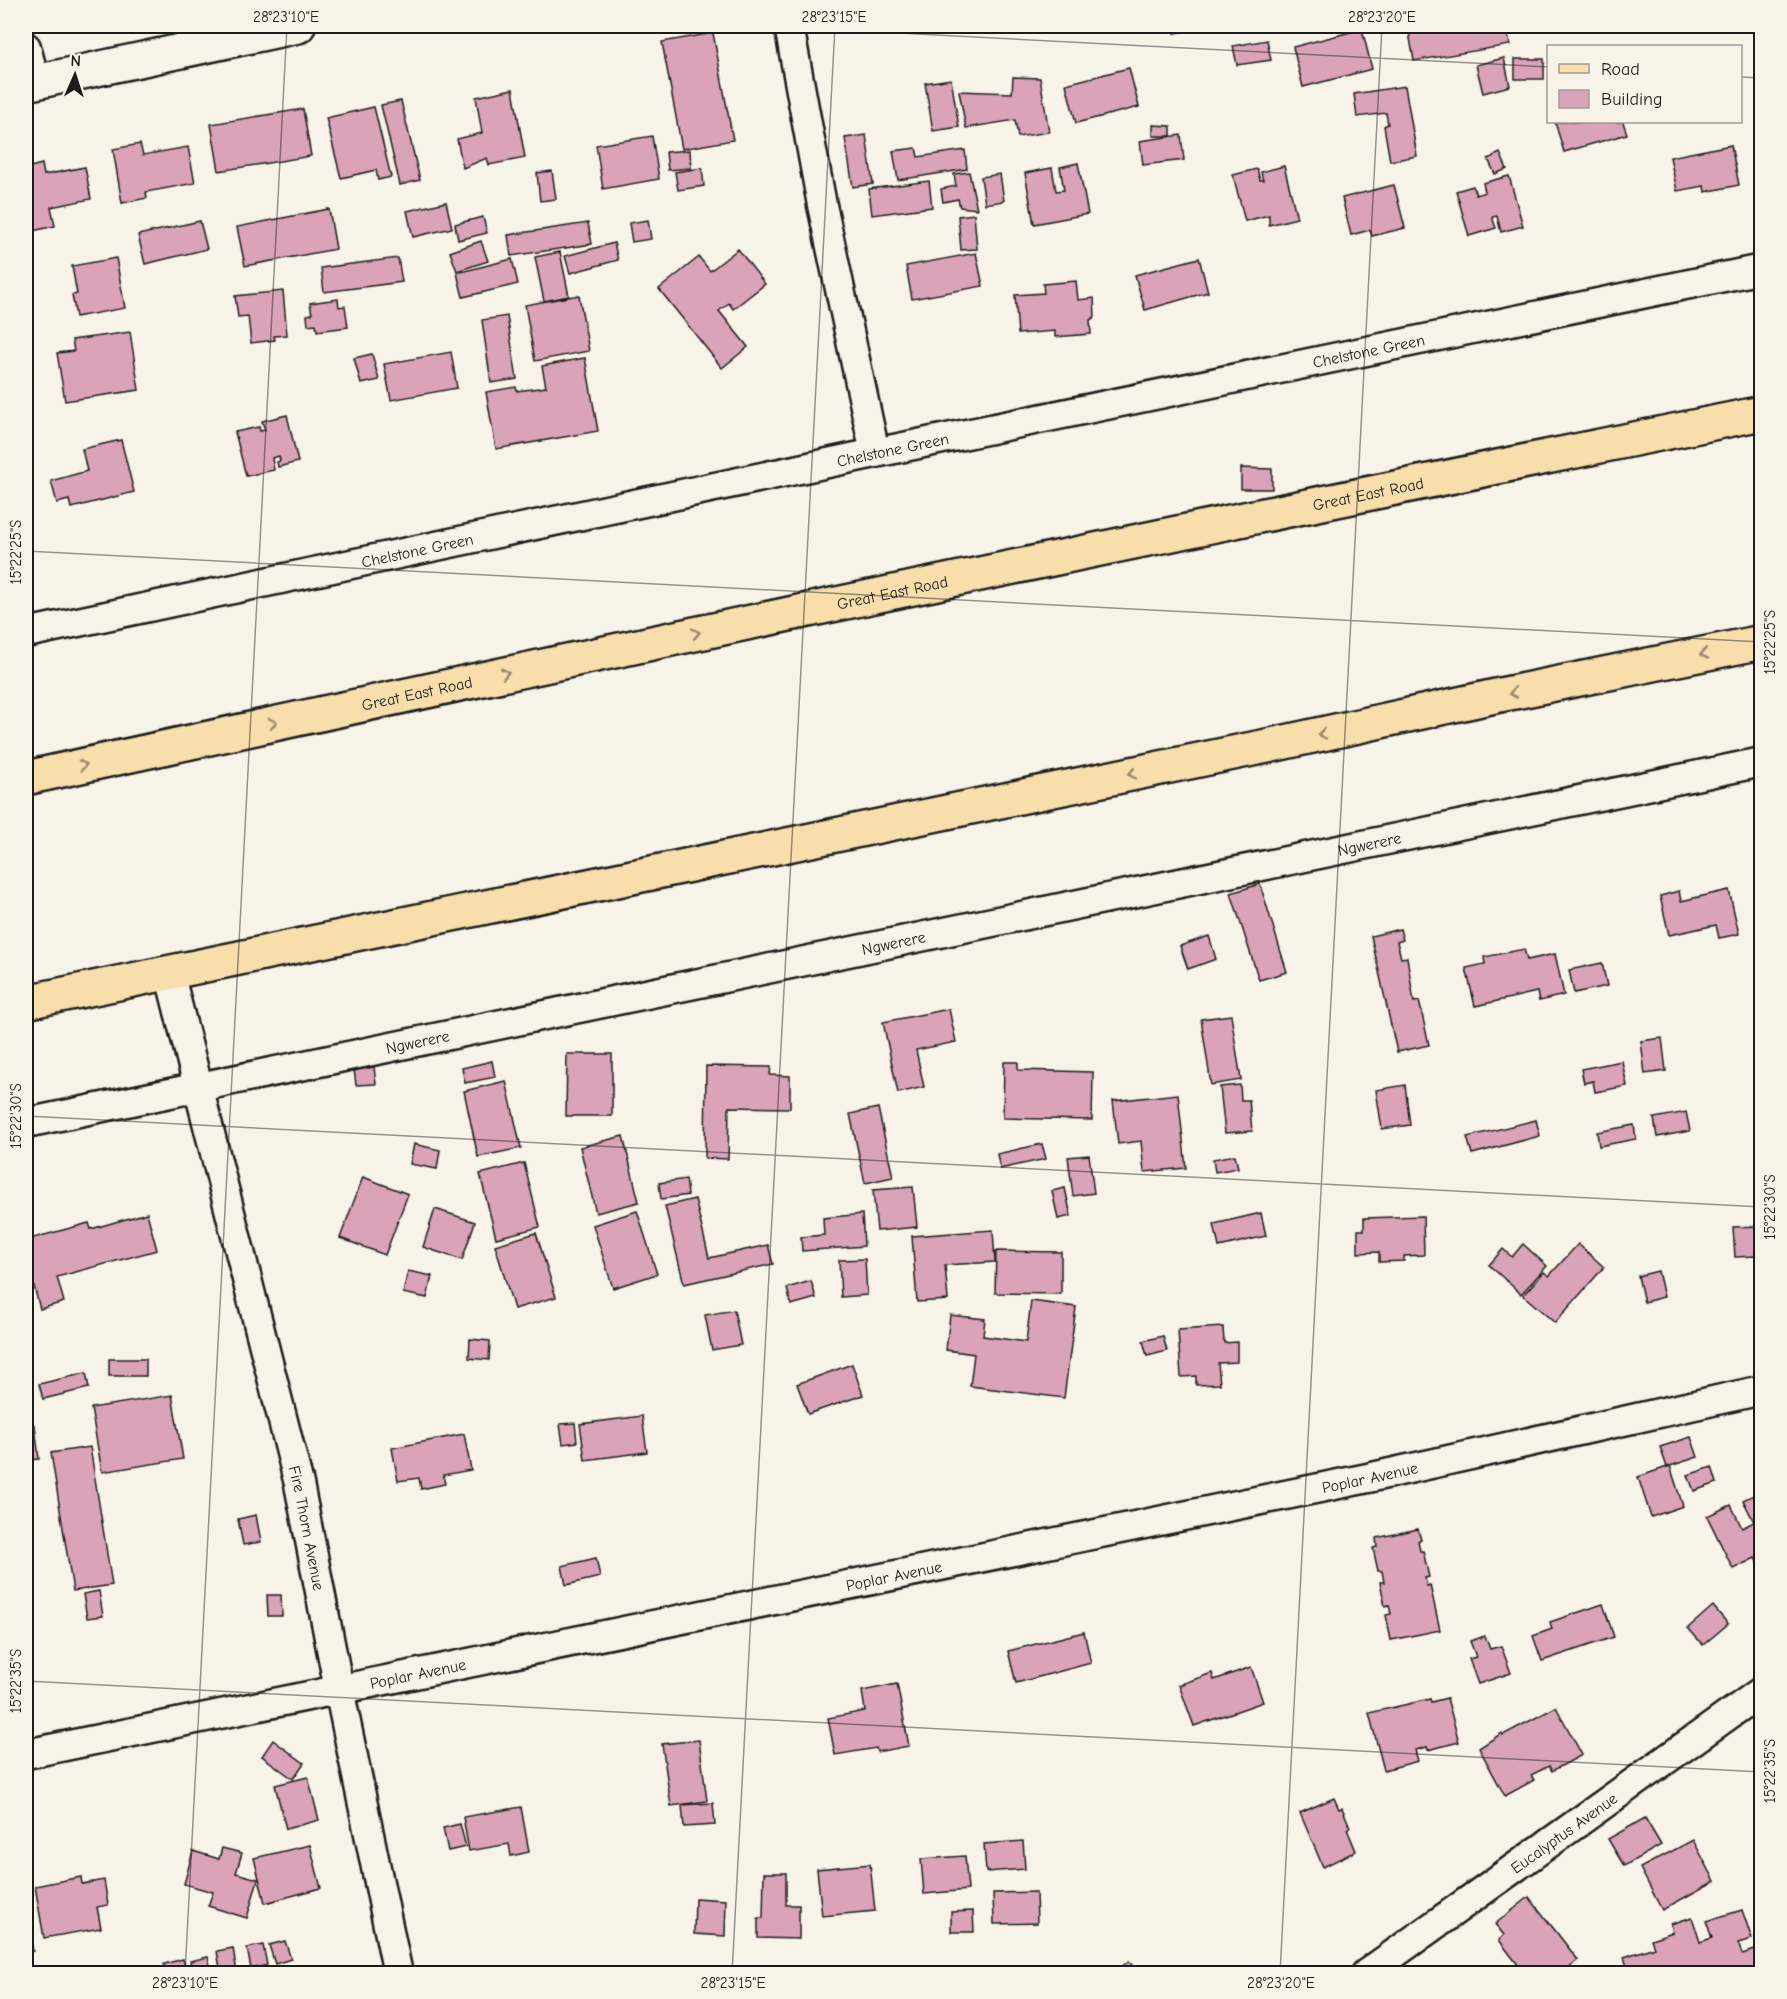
<svg xmlns="http://www.w3.org/2000/svg" width="1787" height="1999" viewBox="0 0 1787 1999" font-family="'Comic Neue',sans-serif">
<style>
.building{fill:#daa3b8;stroke:#1c1c1c;stroke-width:1.5}
.lines{fill:none;stroke-linecap:round;stroke-linejoin:round}
.minor-casing{stroke:#1c1c1c;stroke-width:33}
.tertiary-casing{stroke:#1c1c1c;stroke-width:38}
.primary-casing{stroke:#1c1c1c;stroke-width:38}
.minor{stroke:#f7f3e8;stroke-width:28}
.tertiary{stroke:#f7f3e8;stroke-width:33}
.primary{stroke:#f8deab;stroke-width:33}
.oneway{stroke:#95876b}
.ticks{fill:none;stroke:#1c1c1c;stroke-width:1.5;stroke-opacity:0.45}
.labels{text-anchor:middle;stroke-width:4.5;stroke-linejoin:round;paint-order:stroke}
.street-label{font-size:16px;fill:#1c1c1c;stroke:#f7f3e8}
.neatline{fill:none;stroke:#1c1c1c;stroke-width:2}
.ticks-label{font-size:15px;text-anchor:middle;fill:#1c1c1c}
</style>
<rect width="100%" height="100%" fill="#f7f3e8"/>
<filter id="ink" filterUnits="userSpaceOnUse"><feTurbulence type="fractalNoise" baseFrequency=".0167" numOctaves="2"/><feDisplacementMap in="SourceGraphic" scale="12" xChannelSelector="R" yChannelSelector="G"/><feConvolveMatrix kernelMatrix="1 2 1 2 8 2 1 2 1" color-interpolation-filters="sRGB"/></filter>
<g filter="url(#ink)">
<g class="building">
<polygon points="1173,26 1208,26 1175,33"/>
<polygon points="1420,26 1506,26 1510,45 1414,61 1408,27"/>
<polygon points="1362,29 1372,69 1303,87 1293,47"/>
<polygon points="713,33 733,140 682,149 662,42"/>
<polygon points="1267,40 1271,60 1237,65 1233,46"/>
<polygon points="1504,58 1510,86 1483,93 1476,65"/>
<rect x="1515" y="59" width="29" height="20"/>
<polygon points="1129,68 1139,107 1076,123 1066,84"/>
<polygon points="1013,77 1040,78 1049,132 1018,137 1015,120 966,128 959,91 1012,93"/>
<polygon points="951,79 959,127 933,131 925,83"/>
<polygon points="1405,86 1417,156 1390,161 1384,126 1388,124 1386,113 1357,117 1354,94"/>
<polygon points="513,89 525,158 489,165 487,158 463,168 457,139 482,133 476,97"/>
<polygon points="401,101 420,180 400,185 381,105"/>
<polygon points="374,107 391,177 378,180 376,170 341,178 326,118"/>
<polygon points="303,109 311,156 219,171 211,124"/>
<polygon points="1555,122 1623,122 1627,134 1564,152"/>
<polygon points="1153,125 1171,126 1171,136 1153,136"/>
<polygon points="866,135 873,184 853,187 845,138"/>
<polygon points="1181,135 1184,160 1143,165 1140,141"/>
<polygon points="652,136 659,179 603,189 596,145"/>
<polygon points="140,144 143,155 188,147 195,183 146,192 147,198 122,203 113,149"/>
<polygon points="1731,145 1739,185 1705,192 1704,186 1677,191 1670,157"/>
<polygon points="916,148 918,157 965,150 967,169 898,180 893,151"/>
<polygon points="690,150 691,168 668,170 666,152"/>
<polygon points="1500,153 1507,169 1495,174 1488,159"/>
<polygon points="1078,163 1088,214 1034,224 1025,173 1052,168 1056,191 1064,190 1060,167"/>
<polygon points="42,164 44,175 85,167 91,199 51,207 55,226 28,232 26,218 26,168"/>
<polygon points="1284,166 1297,218 1269,225 1269,215 1245,221 1233,175 1257,169 1260,180 1263,180 1261,172"/>
<polygon points="702,168 704,186 678,190 675,172"/>
<polygon points="552,171 556,199 540,201 537,173"/>
<polygon points="969,172 977,209 960,207 958,199 943,202 941,189 956,186 954,174"/>
<polygon points="1000,174 1004,201 985,204 981,177"/>
<polygon points="1509,176 1523,226 1501,232 1497,216 1492,217 1496,228 1469,236 1456,191 1473,186 1476,195 1485,192 1483,183"/>
<polygon points="929,181 932,207 872,215 869,189"/>
<polygon points="1394,185 1405,228 1372,236 1370,230 1351,235 1342,198"/>
<polygon points="446,202 452,228 413,237 407,211"/>
<polygon points="329,209 336,249 245,266 237,227"/>
<polygon points="974,214 977,249 961,250 958,216"/>
<polygon points="483,217 487,233 458,240 455,224"/>
<polygon points="648,220 651,239 632,242 629,223"/>
<polygon points="200,221 207,249 145,264 138,235"/>
<polygon points="588,223 592,244 511,256 508,235"/>
<polygon points="481,241 488,261 457,271 450,252"/>
<polygon points="614,243 618,260 570,273 565,256"/>
<polygon points="738,249 765,284 733,309 729,303 719,311 748,347 722,368 659,289 699,257 710,271"/>
<polygon points="560,252 569,296 544,301 535,257"/>
<polygon points="976,253 983,286 912,299 906,266"/>
<polygon points="116,258 125,308 76,317 72,295 77,294 72,266"/>
<polygon points="398,258 402,282 324,292 321,268"/>
<polygon points="1199,258 1208,292 1145,310 1135,275"/>
<polygon points="512,259 518,284 463,297 457,273"/>
<polygon points="1076,281 1078,300 1094,298 1095,317 1090,320 1091,334 1055,337 1055,331 1018,334 1015,295 1044,293 1043,284"/>
<polygon points="283,291 287,335 274,336 275,340 251,343 248,316 238,317 235,296"/>
<polygon points="579,295 589,351 535,361 525,305"/>
<polygon points="338,299 339,307 345,306 348,327 317,331 316,324 308,325 307,315 312,314 310,303"/>
<polygon points="507,316 517,379 491,383 482,320"/>
<polygon points="130,332 139,390 65,401 57,353 74,351 72,340"/>
<polygon points="451,352 457,388 391,400 384,364"/>
<polygon points="372,354 379,380 361,384 354,358"/>
<polygon points="585,358 598,431 496,449 486,392 516,387 517,391 546,387 542,366"/>
<polygon points="287,415 298,462 278,467 277,462 280,461 279,456 272,458 274,470 246,476 235,432 259,427 260,431 265,430 262,421"/>
<polygon points="121,440 134,492 71,508 69,500 57,503 51,481 87,471 82,449"/>
<polygon points="1241,468 1272,469 1272,489 1241,489"/>
<polygon points="1260,884 1287,972 1259,980 1231,893"/>
<polygon points="1729,890 1739,934 1719,938 1716,925 1669,935 1660,896 1679,891 1681,901"/>
<polygon points="1400,929 1403,940 1397,942 1401,958 1407,957 1414,1002 1419,1001 1429,1045 1397,1052 1371,936"/>
<polygon points="1209,936 1216,959 1188,969 1180,946"/>
<polygon points="1524,949 1527,960 1555,954 1564,995 1539,1001 1537,992 1475,1006 1466,968 1485,964 1484,957"/>
<polygon points="1602,963 1607,986 1574,993 1569,970"/>
<polygon points="949,1009 956,1042 916,1050 924,1087 898,1093 883,1022"/>
<polygon points="1231,1015 1241,1080 1211,1085 1201,1019"/>
<polygon points="1662,1038 1666,1071 1645,1074 1641,1041"/>
<polygon points="567,1054 612,1054 612,1116 566,1116"/>
<polygon points="492,1061 495,1077 465,1083 462,1068"/>
<polygon points="1622,1061 1627,1086 1595,1092 1593,1081 1584,1083 1581,1069"/>
<polygon points="1004,1062 1018,1062 1018,1070 1093,1072 1092,1120 1003,1118"/>
<polygon points="706,1066 771,1067 770,1075 790,1076 790,1108 729,1107 728,1159 705,1158"/>
<polygon points="374,1067 376,1084 356,1085 354,1069"/>
<polygon points="506,1081 521,1148 478,1157 464,1091"/>
<polygon points="1240,1085 1241,1100 1249,1100 1252,1131 1225,1133 1220,1087"/>
<polygon points="1405,1085 1410,1125 1382,1129 1376,1090"/>
<polygon points="1178,1094 1186,1168 1144,1172 1141,1141 1118,1144 1113,1101"/>
<polygon points="878,1108 893,1177 865,1183 850,1114"/>
<polygon points="1686,1112 1690,1131 1657,1137 1654,1118"/>
<polygon points="1536,1120 1540,1136 1472,1154 1467,1137"/>
<polygon points="1634,1125 1636,1139 1599,1146 1597,1132"/>
<polygon points="623,1136 639,1202 596,1213 580,1147"/>
<polygon points="414,1144 440,1150 437,1169 410,1164"/>
<polygon points="1042,1144 1046,1159 1000,1169 997,1154"/>
<polygon points="1089,1155 1094,1193 1073,1196 1068,1157"/>
<polygon points="1235,1155 1238,1168 1215,1172 1213,1159"/>
<polygon points="524,1163 540,1227 496,1238 480,1174"/>
<polygon points="363,1177 408,1194 385,1255 340,1238"/>
<polygon points="686,1179 688,1195 661,1199 659,1183"/>
<polygon points="913,1187 917,1227 877,1231 873,1190"/>
<polygon points="1065,1188 1071,1216 1058,1219 1052,1191"/>
<polygon points="695,1199 709,1258 768,1245 773,1264 684,1284 665,1206"/>
<polygon points="435,1209 475,1222 462,1260 423,1247"/>
<polygon points="637,1211 657,1274 613,1288 593,1225"/>
<polygon points="147,1213 157,1250 57,1277 64,1302 40,1309 26,1256 26,1240 89,1223 91,1229"/>
<polygon points="1261,1213 1266,1236 1219,1247 1214,1224"/>
<polygon points="862,1214 864,1246 802,1251 801,1237 824,1235 823,1218"/>
<polygon points="1423,1216 1424,1255 1404,1256 1404,1261 1379,1262 1379,1252 1358,1253 1358,1230 1364,1230 1364,1218"/>
<polygon points="1762,1226 1762,1266 1756,1266 1756,1256 1735,1257 1733,1227"/>
<polygon points="993,1230 995,1262 945,1265 948,1300 917,1302 912,1236"/>
<polygon points="536,1233 556,1297 514,1309 495,1245"/>
<polygon points="1523,1244 1547,1266 1521,1294 1489,1265 1503,1249 1512,1257"/>
<polygon points="1578,1244 1604,1267 1555,1323 1523,1295 1544,1272 1549,1276"/>
<polygon points="996,1251 1061,1252 1061,1294 995,1293"/>
<polygon points="865,1259 867,1295 841,1297 839,1260"/>
<polygon points="408,1271 432,1276 427,1298 403,1293"/>
<polygon points="1658,1271 1664,1297 1644,1302 1638,1276"/>
<polygon points="811,1281 816,1298 791,1305 787,1288"/>
<polygon points="1031,1301 1076,1307 1064,1398 970,1386 974,1354 946,1350 950,1315 985,1319 983,1336 1026,1342"/>
<polygon points="734,1310 741,1345 712,1350 705,1315"/>
<polygon points="1223,1327 1224,1343 1237,1342 1237,1362 1218,1363 1220,1384 1196,1385 1196,1376 1181,1377 1178,1330"/>
<polygon points="1163,1336 1167,1351 1147,1356 1143,1341"/>
<polygon points="470,1339 490,1341 489,1360 469,1358"/>
<rect x="109" y="1359" width="37" height="17"/>
<polygon points="852,1364 863,1395 808,1414 797,1384"/>
<polygon points="86,1373 89,1388 43,1399 39,1384"/>
<polygon points="172,1395 183,1459 102,1472 91,1408"/>
<polygon points="642,1416 647,1452 585,1460 580,1424"/>
<polygon points="575,1423 577,1442 563,1444 560,1424"/>
<polygon points="35,1425 39,1459 26,1460 26,1427"/>
<polygon points="464,1434 471,1470 443,1475 445,1484 421,1489 419,1478 398,1481 392,1448"/>
<polygon points="1691,1437 1698,1457 1667,1467 1660,1447"/>
<polygon points="90,1447 112,1585 73,1591 51,1453"/>
<polygon points="1670,1466 1683,1506 1651,1517 1638,1477"/>
<polygon points="1712,1467 1717,1483 1694,1491 1688,1475"/>
<polygon points="1762,1491 1762,1568 1760,1568 1755,1558 1733,1569 1707,1516 1731,1505 1742,1528 1754,1522 1743,1500"/>
<polygon points="256,1515 261,1542 243,1545 238,1519"/>
<polygon points="1418,1529 1421,1540 1418,1541 1420,1551 1423,1551 1429,1577 1425,1578 1427,1586 1430,1585 1440,1630 1391,1640 1386,1615 1391,1614 1389,1605 1385,1606 1380,1582 1384,1582 1382,1571 1378,1571 1373,1548 1377,1547 1376,1538"/>
<polygon points="596,1558 600,1577 566,1585 562,1566"/>
<polygon points="99,1591 103,1616 87,1618 83,1594"/>
<polygon points="267,1595 281,1595 282,1616 268,1616"/>
<polygon points="1603,1604 1614,1637 1542,1661 1533,1636 1552,1629 1550,1622"/>
<polygon points="1713,1606 1728,1624 1703,1645 1688,1628"/>
<polygon points="1084,1632 1091,1663 1016,1683 1008,1651"/>
<polygon points="1485,1636 1490,1649 1501,1646 1511,1673 1478,1684 1469,1659 1476,1657 1470,1641"/>
<polygon points="1251,1667 1263,1702 1194,1726 1179,1685 1212,1673 1214,1680"/>
<polygon points="897,1684 909,1746 877,1752 876,1748 835,1755 828,1718 865,1711 862,1691"/>
<polygon points="1447,1698 1459,1742 1428,1750 1427,1747 1415,1750 1418,1761 1384,1770 1369,1713 1430,1699 1431,1702"/>
<polygon points="1556,1707 1582,1755 1552,1771 1549,1766 1531,1775 1534,1780 1505,1796 1479,1748 1502,1733 1503,1735"/>
<polygon points="273,1740 304,1763 293,1779 262,1756"/>
<polygon points="699,1740 707,1801 671,1806 662,1744"/>
<polygon points="308,1777 319,1820 286,1829 275,1785"/>
<polygon points="1334,1798 1339,1809 1342,1808 1350,1827 1347,1829 1356,1851 1323,1867 1300,1813"/>
<polygon points="713,1803 715,1825 684,1827 682,1805"/>
<polygon points="521,1807 529,1852 511,1856 509,1844 469,1851 463,1817"/>
<polygon points="1645,1818 1661,1845 1624,1866 1608,1839"/>
<polygon points="460,1824 466,1847 448,1851 443,1828"/>
<polygon points="1693,1840 1715,1881 1662,1910 1640,1868"/>
<polygon points="1023,1841 1025,1869 986,1872 984,1844"/>
<polygon points="310,1845 321,1888 265,1903 254,1858"/>
<polygon points="222,1848 242,1853 236,1873 258,1879 247,1918 208,1906 213,1892 184,1884 193,1851 219,1859"/>
<polygon points="965,1856 968,1890 924,1894 921,1859"/>
<polygon points="870,1864 875,1911 822,1916 817,1869"/>
<polygon points="764,1873 786,1873 786,1905 799,1905 799,1939 758,1938 758,1918 763,1918"/>
<polygon points="81,1877 82,1884 104,1880 108,1905 97,1907 101,1928 44,1938 35,1886"/>
<polygon points="1036,1892 1037,1923 994,1924 993,1893"/>
<polygon points="1529,1897 1578,1960 1561,1974 1534,1974 1533,1971 1525,1974 1499,1940 1504,1935 1495,1924"/>
<polygon points="695,1898 726,1900 725,1936 694,1934"/>
<polygon points="1742,1910 1752,1939 1738,1943 1742,1954 1755,1950 1762,1968 1762,1974 1729,1974 1728,1972 1724,1974 1629,1974 1624,1957 1654,1947 1651,1939 1673,1932 1671,1924 1692,1917 1700,1942 1712,1938 1706,1921"/>
<polygon points="973,1911 974,1932 951,1932 951,1912"/>
<polygon points="26,1917 33,1951 26,1953"/>
<polygon points="285,1941 291,1959 275,1964 269,1945"/>
<polygon points="263,1945 267,1965 251,1969 247,1948"/>
<polygon points="233,1948 237,1973 221,1974 217,1951"/>
<polygon points="208,1957 212,1974 193,1974 190,1961"/>
<polygon points="183,1959 187,1974 166,1974 164,1964"/>
<polygon points="1129,1961 1138,1974 1113,1973"/>
<polygon points="291,1968 292,1974 276,1974 275,1971"/>
</g>
<g class="lines">
<defs>
<g id="minor">
<polyline points="789,26 822,205 875,453"/>
<polyline points="26,47 35,81"/>
<path id="s1" d="M26,633L875,453L1762,269"/>
<path id="s2" d="M169,972L299,1484L339,1689L398,1974"/>
<path id="s3" d="M26,1123L1762,762"/>
<path id="s4" d="M26,1754L1368,1478L1762,1390"/>
<path id="s5" d="M1366,1974L1762,1691"/>
</g>
<polyline id="tertiary" points="26,84 298,26"/>
<g id="primary">
<path id="s6" d="M26,778C603,651 1182,531 1762,413"/>
<polyline points="26,1002 1267,746 1500,695 1762,642"/>
</g>
</defs>
<use href="#minor" class="minor-casing"/>
<use href="#tertiary" class="tertiary-casing"/>
<use href="#primary" class="primary-casing"/>
<use href="#minor" class="minor"/>
<use href="#tertiary" class="tertiary"/>
<use href="#primary" class="primary"/>
</g>
<defs><path id="oneway-chevron" d="M-2-3.5L2.5 0L-2 3.5" fill="none" stroke-width="1.6" stroke-linecap="round" stroke-linejoin="round" transform="scale(1.5)"/></defs>
<g class="oneway">
<use href="#oneway-chevron" transform="translate(696 633) rotate(-12)"/>
<use href="#oneway-chevron" transform="translate(1704 654) rotate(169)"/>
<use href="#oneway-chevron" transform="translate(505 673) rotate(-12)"/>
<use href="#oneway-chevron" transform="translate(1513 693) rotate(169)"/>
<use href="#oneway-chevron" transform="translate(273 723) rotate(-12)"/>
<use href="#oneway-chevron" transform="translate(1322 734) rotate(168)"/>
<use href="#oneway-chevron" transform="translate(83 765) rotate(-12)"/>
<use href="#oneway-chevron" transform="translate(1132 774) rotate(168)"/>
</g>
</g>
<path class="ticks" d="M764,26L1548,67M1740,77L1762,78M26,551L1762,642M26,1116L1762,1207M26,1681L1762,1772M185,1974L287,26M732,1974L835,26M1280,1974L1382,26"/>
<g class="labels">
<g class="street-label">
<text dy="6" stroke="none"><textPath href="#s1" startOffset="1372">Chelstone Green</textPath></text>
<text dy="6" stroke="none"><textPath href="#s1" startOffset="886">Chelstone Green</textPath></text>
<text dy="6" stroke="none"><textPath href="#s6" startOffset="1372">Great East Road</textPath></text>
<text dy="6" stroke="none"><textPath href="#s1" startOffset="400">Chelstone Green</textPath></text>
<text dy="6" stroke="none"><textPath href="#s6" startOffset="886">Great East Road</textPath></text>
<text dy="6" stroke="none"><textPath href="#s6" startOffset="400">Great East Road</textPath></text>
<text dy="6" stroke="none"><textPath href="#s3" startOffset="1372">Ngwerere</textPath></text>
<text dy="6" stroke="none"><textPath href="#s3" startOffset="886">Ngwerere</textPath></text>
<text dy="6" stroke="none"><textPath href="#s3" startOffset="400">Ngwerere</textPath></text>
<text dy="6" stroke="none"><textPath href="#s4" startOffset="1372">Poplar Avenue</textPath></text>
<text dy="6" stroke="none"><textPath href="#s2" startOffset="573">Fire Thorn Avenue</textPath></text>
<text dy="6" stroke="none"><textPath href="#s4" startOffset="886">Poplar Avenue</textPath></text>
<text dy="6" stroke="none"><textPath href="#s4" startOffset="400">Poplar Avenue</textPath></text>
<text dy="6" stroke="none"><textPath href="#s5" startOffset="243">Eucalyptus Avenue</textPath></text>
</g>
</g>
<rect width="1787" height="1999" fill="none" stroke="#f7f3e8" stroke-width="66"/>
<rect x="1547" y="45" width="195" height="78" fill="#f7f3e8" stroke="#9f9d96" stroke-width="1.5"/>
<rect x="1559" y="64" width="30" height="9" fill="#f8deab" stroke="#9f9d96" stroke-width="1.5"/>
<text x="1601" y="75" font-size="18" fill="#1c1c1c">Road</text>
<rect x="1559" y="90" width="30" height="18" fill="#daa3b8" stroke="#9f9d96" stroke-width="1.5"/>
<text x="1601" y="105" font-size="18" fill="#1c1c1c">Building</text>
<g transform="translate(75 75) rotate(3)" stroke="#f7f3e8" stroke-width="4.5" paint-order="stroke">
<path d="M0-4.5L10 22L0 15L-10 22Z" fill="#1c1c1c"/>
<text y="-9" font-size="16" font-weight="bold" text-anchor="middle" fill="#1c1c1c">N</text>
</g>
<rect x="33" y="33" width="1721" height="1933" class="neatline"/>
<g class="ticks-label">
<text x="286" y="22">28°23'10"E</text>
<text x="834" y="22">28°23'15"E</text>
<text x="1382" y="22">28°23'20"E</text>
<text transform="translate(16 552) rotate(-90)" y="5">15°22'25"S</text>
<text transform="translate(1770 642) rotate(-90)" y="5">15°22'25"S</text>
<text transform="translate(16 1116) rotate(-90)" y="5">15°22'30"S</text>
<text transform="translate(1770 1207) rotate(-90)" y="5">15°22'30"S</text>
<text transform="translate(16 1681) rotate(-90)" y="5">15°22'35"S</text>
<text transform="translate(1770 1771) rotate(-90)" y="5">15°22'35"S</text>
<text x="185" y="1988">28°23'10"E</text>
<text x="733" y="1988">28°23'15"E</text>
<text x="1281" y="1988">28°23'20"E</text>
</g>
</svg>
